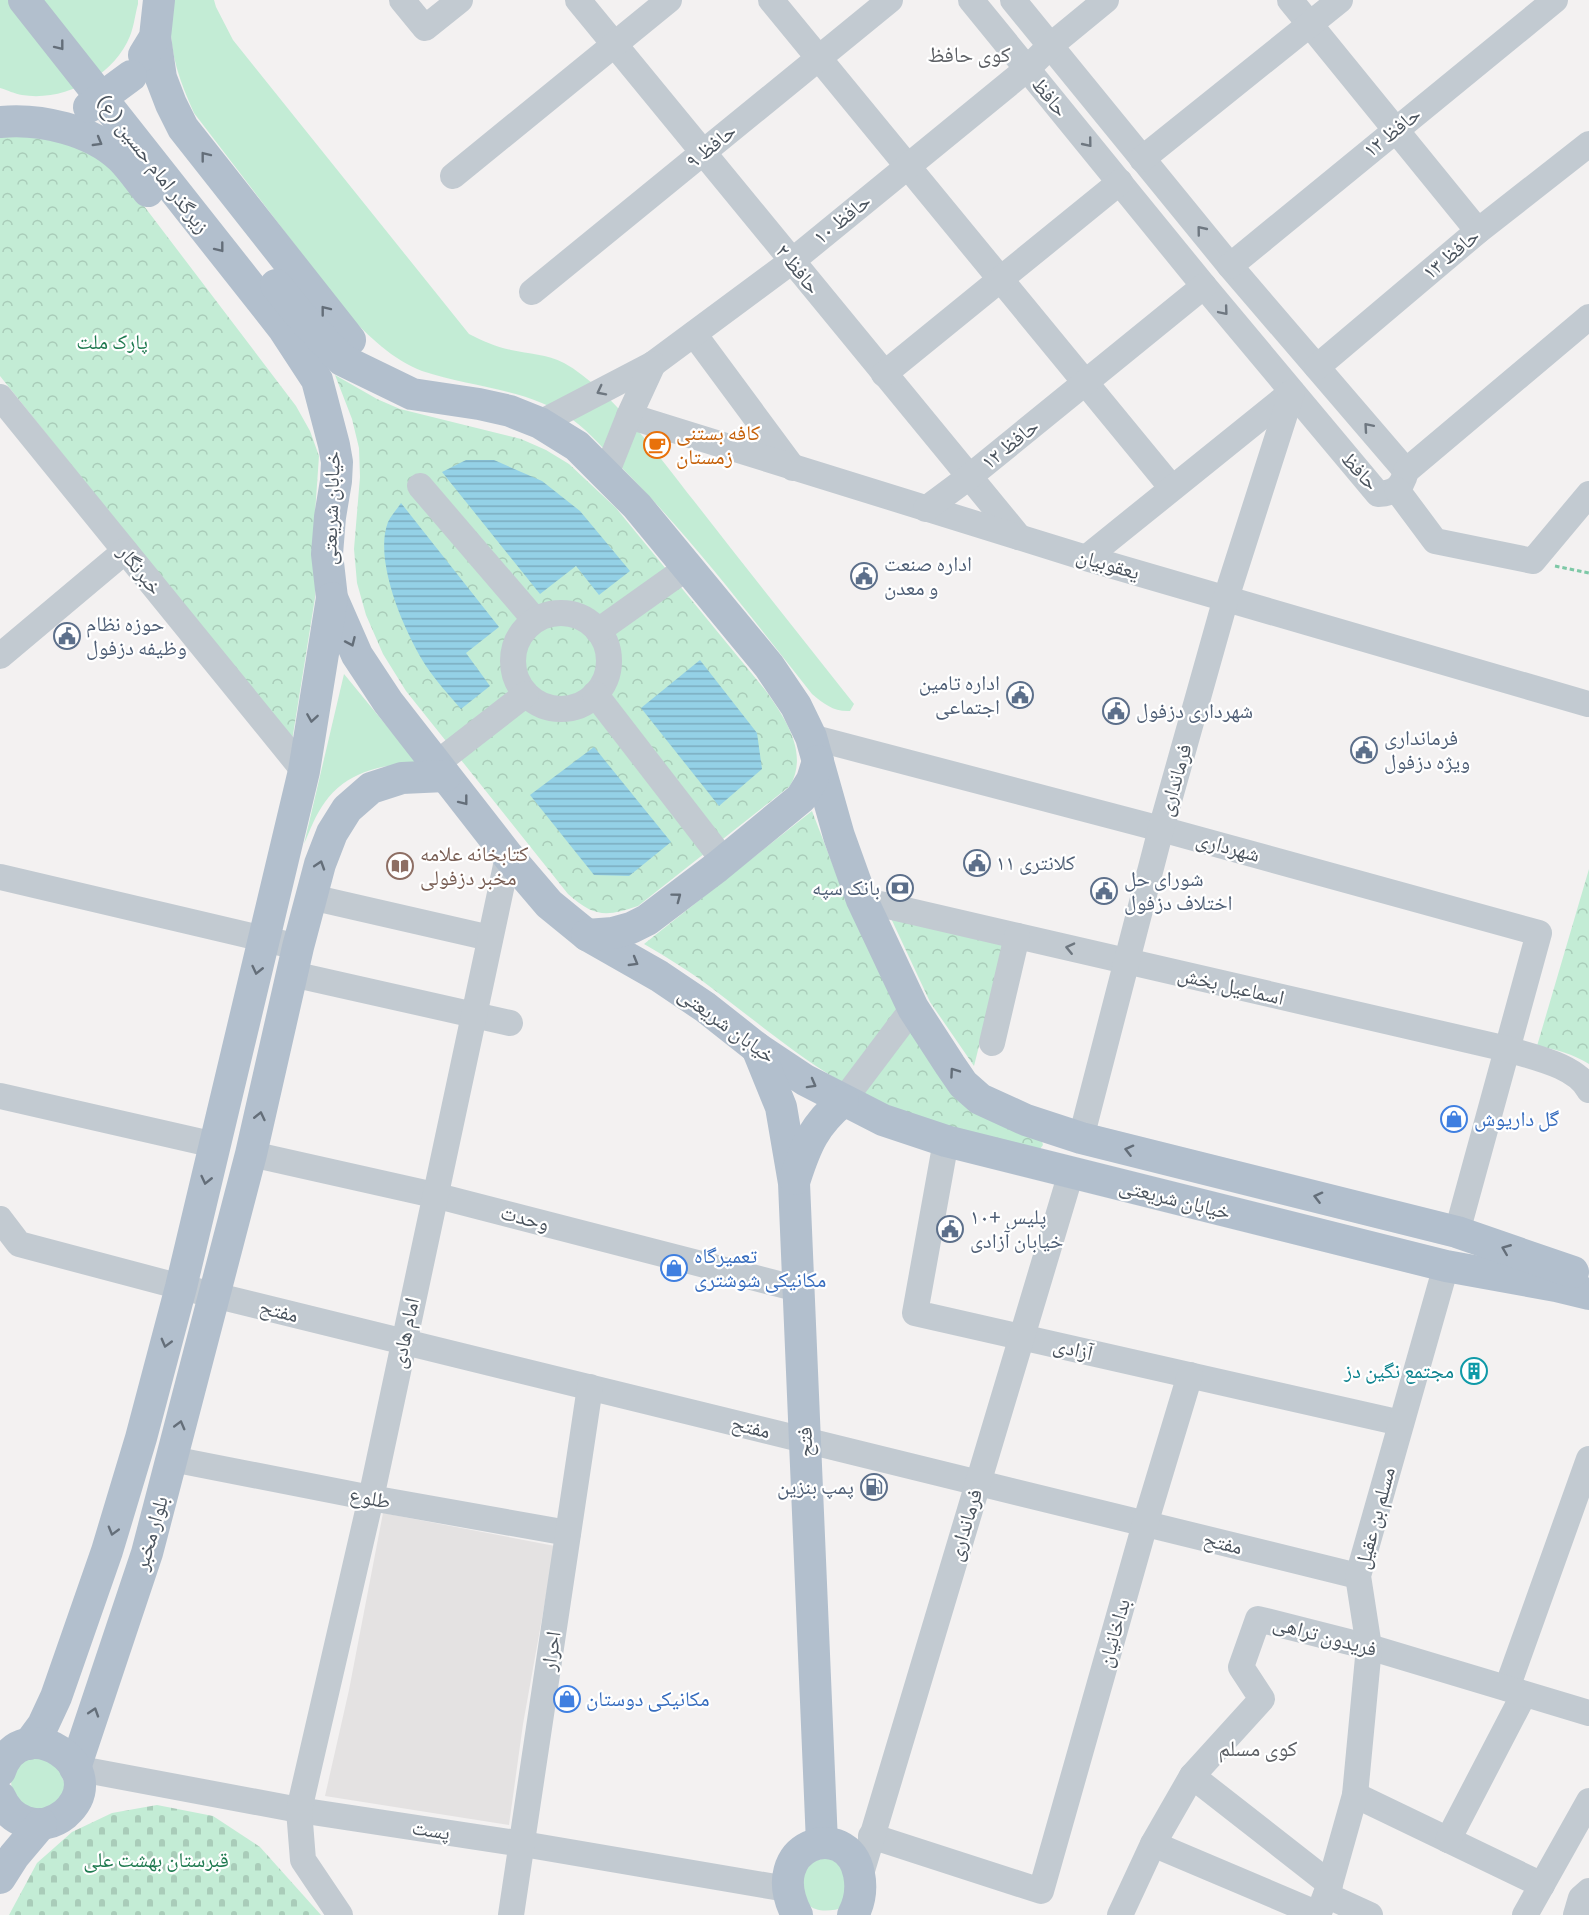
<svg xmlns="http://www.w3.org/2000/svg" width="1589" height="1915" viewBox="0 0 1589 1915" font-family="Commissioner,'Noto Naskh Arabic',sans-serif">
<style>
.education{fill:#e4e2e2}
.grass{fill:#c3ecd5}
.forest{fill:url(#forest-crowns)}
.cemetery{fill:url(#cemetery-stones)}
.water{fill:url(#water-rules)}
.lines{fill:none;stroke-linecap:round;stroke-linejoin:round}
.path{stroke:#7dc8a6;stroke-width:3;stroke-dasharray:4.5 3;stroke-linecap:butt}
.minor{stroke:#c2cad1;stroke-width:26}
.major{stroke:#b2bfcd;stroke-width:32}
.major-bridge{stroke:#b2bfcd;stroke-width:32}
.oneway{stroke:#646e79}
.oneway2{stroke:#6e7780}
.labels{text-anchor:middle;stroke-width:4.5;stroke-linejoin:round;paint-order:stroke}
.street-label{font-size:21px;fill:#4a535d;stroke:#fff}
.park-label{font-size:21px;fill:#1f7a50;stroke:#fff}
.food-label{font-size:21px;fill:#c56008;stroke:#fff;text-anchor:start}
.service-label{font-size:21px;fill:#4e5e75;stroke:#fff;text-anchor:start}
.education-label{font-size:21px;fill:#785e54;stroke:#fff;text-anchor:start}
.shop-label{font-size:21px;fill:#366cbe;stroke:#fff;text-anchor:start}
.culture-label{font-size:21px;fill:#0d838f;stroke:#fff;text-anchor:end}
.neighbourhood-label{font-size:22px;fill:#5d6065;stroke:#fff}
</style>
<defs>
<pattern id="forest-crowns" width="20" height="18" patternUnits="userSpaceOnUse" patternTransform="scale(1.5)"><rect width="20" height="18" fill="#c3ecd5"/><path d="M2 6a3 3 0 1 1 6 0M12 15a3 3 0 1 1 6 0" fill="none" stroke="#a9ccb9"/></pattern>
<pattern id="cemetery-stones" width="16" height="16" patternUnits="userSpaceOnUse" patternTransform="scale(1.5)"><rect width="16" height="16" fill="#c3ecd5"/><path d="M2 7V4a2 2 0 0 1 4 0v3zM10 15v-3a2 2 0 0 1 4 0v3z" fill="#a9ccb9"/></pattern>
<pattern id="water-rules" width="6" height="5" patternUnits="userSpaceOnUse" patternTransform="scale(1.5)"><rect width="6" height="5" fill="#94d1e6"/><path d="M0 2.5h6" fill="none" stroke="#7bacbe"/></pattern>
</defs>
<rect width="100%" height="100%" fill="#f3f1f1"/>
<polygon class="education" points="383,1513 555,1546 523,1724 509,1825 325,1796 349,1690"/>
<g class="grass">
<path d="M0,0H138V4C135,15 134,26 130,36C114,76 64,102 22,95C15,94 7,90 0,88Z"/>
<path d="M172,0H214L216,7L233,40L469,334C483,341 496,347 511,350C529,354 547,354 564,363C611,389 660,458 694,501C747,569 801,637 854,704L850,711C834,712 824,704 812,694C751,617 691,537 621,467C606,452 591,433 573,420C529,388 472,388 422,371C393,360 368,336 347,313L194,113C176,73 167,45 172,0Z"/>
<path d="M344,674L418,764C384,763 346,772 325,802C316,814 310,830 304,844Z"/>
<path d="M30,1757L57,1762L66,1788C63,1793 61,1801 56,1804C32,1822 0,1793 15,1769C18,1765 25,1761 30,1757Z"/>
<path d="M833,1856L847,1872L845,1907C822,1915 800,1911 801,1882C801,1876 804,1869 806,1863Z"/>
</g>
<g class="forest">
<polygon points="23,134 78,146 102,158 125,181 296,406 310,431 319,456 313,542 316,574 315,598 292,741 0,376 0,135"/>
<path d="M335,375L377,399L400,409L521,439L546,450L569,464L616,508L766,691C785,718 809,753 790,786L638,906C606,917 594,917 568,894L406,691L383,654L366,615L357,583L354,549L360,477L359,448L352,419Z"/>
<path d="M812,811L849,907L895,1005L1042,1141L1043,1145L1040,1149C978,1136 905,1118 850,1087C801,1059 758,1023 713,989C691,972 668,958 644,944Z"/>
<path d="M1589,869V1064C1573,1054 1556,1049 1537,1046Z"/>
<polygon points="889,914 1005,943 974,1066 930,1002"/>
</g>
<polygon class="cemetery" points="157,1805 213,1816 260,1847 321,1915 9,1915 37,1863 72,1832 112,1813"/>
<g class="water">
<polygon points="466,460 494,460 542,481 580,511 630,571 599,595 576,566 540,594 442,472"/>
<path d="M401,503L499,627L466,653L490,686L461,709C449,695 436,681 426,666C405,633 373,561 388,522C391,516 397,509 401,503Z"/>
<polygon points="700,660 757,733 762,769 719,806 641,708"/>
<polygon points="594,747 671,842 629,876 594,875 530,795"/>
</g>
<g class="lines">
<polyline class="path" points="1555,566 1589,573"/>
<g class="minor">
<polyline points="402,0 425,28 460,0"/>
<polyline points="578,0 1019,537"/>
<polyline points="771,0 1172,488"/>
<path d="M971,0L1204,286L1378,494C1395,493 1402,488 1406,471"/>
<polyline points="1013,0 1230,266 1406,471"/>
<polyline points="1290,0 1478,231"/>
<polyline points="1142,159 1340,0"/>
<polyline points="453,176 669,0"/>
<polyline points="1230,266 1555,0"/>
<polyline points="532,292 890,0"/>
<polyline points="694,334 793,468"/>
<polyline points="1317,367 1478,231 1589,144"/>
<polyline points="884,374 1120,182"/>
<polyline points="0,397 304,771"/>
<polyline points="629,416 1086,558 1588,704"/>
<polyline points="540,423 653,364 792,261 1027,69 1050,46 1106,0"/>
<polyline points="1406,471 1589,317"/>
<polyline points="606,474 629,416 653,364"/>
<polyline points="420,486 535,620"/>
<polyline points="1397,490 1435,541 1533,561 1589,494"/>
<polyline points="926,509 969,477 1204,286"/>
<polyline points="1086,558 1292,392"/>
<circle cx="561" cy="661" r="48"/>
<polyline points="598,631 688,567"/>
<polyline points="0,656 125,551"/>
<polyline points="595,694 724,861"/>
<polyline points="811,737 1161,829 1539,933 1457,1232"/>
<polyline points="436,764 526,694"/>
<polyline points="0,877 298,947"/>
<polyline points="311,897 490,938"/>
<path d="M862,900L1507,1049C1532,1057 1576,1065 1589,1090"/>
<polyline points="292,974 510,1023"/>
<polyline points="992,1043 1017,936"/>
<polyline points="0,1096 215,1145"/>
<polyline points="843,1101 913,1008"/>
<polyline points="1081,1138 1161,829 1226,598 1292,392"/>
<polyline points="946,1141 915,1313 1401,1423"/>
<polyline points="251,1154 434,1195 798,1289"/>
<polyline points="0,1219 19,1244 181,1287 1358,1576"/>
<polyline points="172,1459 371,1498 568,1533"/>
<polyline points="1507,1688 1589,1459"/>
<polyline points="75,1768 299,1810 523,1844 787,1889"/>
<polyline points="1192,1776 1330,1884"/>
<polyline points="1355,1795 1542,1885"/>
<polyline points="871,1836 1041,1891 1145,1524 1190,1375"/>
<polyline points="1448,1840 1524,1694"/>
<polyline points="1153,1844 1318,1914"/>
<polyline points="860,1877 1071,1173"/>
<polyline points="1326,1895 1370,1915"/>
<polyline points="340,1915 303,1860 299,1810 371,1498 508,856"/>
<polyline points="511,1915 590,1387"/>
<polyline points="1120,1915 1153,1844 1192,1776 1262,1699 1241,1667 1258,1619 1369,1647 1589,1713"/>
<polyline points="1318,1915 1330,1884 1355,1795 1369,1647 1358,1576 1446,1266"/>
<polyline points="1525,1915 1589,1801"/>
<polyline points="1576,1915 1581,1898 1589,1891"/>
</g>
<g class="major">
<polyline points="24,0 283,328 317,380 334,445 337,462 336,481 330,517 327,554 332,598 357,655 388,702 508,856 549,904 587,935 659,976 705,1007 757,1048 805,1080 883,1120 946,1141 1446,1266 1556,1286 1589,1294"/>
<polyline points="155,37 161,78 171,104 183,128 350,340"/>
<polyline points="144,55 155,37 159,0"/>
<path d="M0,122C40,118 92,130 121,158C131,168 139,180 148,191"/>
<polyline points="276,285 300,315 342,360 412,394 479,404 510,411 540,423 577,446 637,506 769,666 796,706 811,737 839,836 862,900 913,1008 950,1065 963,1084 980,1099 1026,1120 1081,1138 1457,1232 1573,1272"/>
<polyline points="587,935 613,933 631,928 647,920 717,867 801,798 812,780 818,761"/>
<polyline points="757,1048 781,1107 794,1183 822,1843"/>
<path d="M795,1179C806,1145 814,1125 843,1101"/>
<polyline points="29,1744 43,1725 56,1697 107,1551 141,1438 181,1287 304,771 332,598"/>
<polyline points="75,1768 147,1553 251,1154 298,947 320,864 332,833 347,809 371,788 402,778 445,776"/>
<path d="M0,1771C22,1706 116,1769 65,1814C54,1823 39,1827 26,1822C13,1818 5,1809 0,1797"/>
<polyline points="0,1878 14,1856 41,1824"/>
<path d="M797,1915C760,1845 847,1816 859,1874C862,1889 860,1902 853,1915"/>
</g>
<polyline class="major-bridge" points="89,107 131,76"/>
</g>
<defs><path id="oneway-chevron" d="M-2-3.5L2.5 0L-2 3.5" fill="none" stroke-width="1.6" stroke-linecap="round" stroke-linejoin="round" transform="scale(1.5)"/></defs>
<g class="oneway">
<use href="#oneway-chevron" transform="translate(60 46) rotate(52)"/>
<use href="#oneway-chevron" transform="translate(98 142) rotate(30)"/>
<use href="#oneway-chevron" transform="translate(205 156) rotate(-128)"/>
<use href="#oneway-chevron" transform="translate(220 248) rotate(52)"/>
<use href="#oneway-chevron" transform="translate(325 310) rotate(-128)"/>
<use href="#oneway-chevron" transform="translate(351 642) rotate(66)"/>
<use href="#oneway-chevron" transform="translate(312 718) rotate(99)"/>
<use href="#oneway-chevron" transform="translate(464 801) rotate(52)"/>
<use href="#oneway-chevron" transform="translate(320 865) rotate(-72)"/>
<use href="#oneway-chevron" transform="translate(677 897) rotate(-37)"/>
<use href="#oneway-chevron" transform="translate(634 962) rotate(30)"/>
<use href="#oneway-chevron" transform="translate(257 970) rotate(103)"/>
<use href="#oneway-chevron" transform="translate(954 1072) rotate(-125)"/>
<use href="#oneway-chevron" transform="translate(812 1084) rotate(29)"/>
<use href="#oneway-chevron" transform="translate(260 1116) rotate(-77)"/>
<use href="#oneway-chevron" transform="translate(1129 1150) rotate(-166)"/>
<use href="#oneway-chevron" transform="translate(206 1180) rotate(103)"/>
<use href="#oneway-chevron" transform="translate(1318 1197) rotate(-166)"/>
<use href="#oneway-chevron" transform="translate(1506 1249) rotate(-158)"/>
<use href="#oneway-chevron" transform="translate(166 1343) rotate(105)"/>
<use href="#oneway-chevron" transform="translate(180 1425) rotate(-75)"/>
<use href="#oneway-chevron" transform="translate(113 1531) rotate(106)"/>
<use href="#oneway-chevron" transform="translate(94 1712) rotate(-72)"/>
</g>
<g class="oneway2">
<use href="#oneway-chevron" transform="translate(1088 143) rotate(51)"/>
<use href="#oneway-chevron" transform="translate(1201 230) rotate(-129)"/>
<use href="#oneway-chevron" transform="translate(1224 311) rotate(50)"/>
<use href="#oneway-chevron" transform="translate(601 391) rotate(153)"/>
<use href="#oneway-chevron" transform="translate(1368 427) rotate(-131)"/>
<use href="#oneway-chevron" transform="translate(1070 948) rotate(-167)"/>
</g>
<defs>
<symbol id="cafe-ring" viewBox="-11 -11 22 22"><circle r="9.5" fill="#fff" stroke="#e8710a" stroke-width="1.5"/><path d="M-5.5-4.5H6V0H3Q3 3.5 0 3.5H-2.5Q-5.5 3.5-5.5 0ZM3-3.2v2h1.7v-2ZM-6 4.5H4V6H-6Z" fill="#e8710a"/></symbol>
<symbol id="civic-ring" viewBox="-11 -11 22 22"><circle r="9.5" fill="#fff" stroke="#5c6f8a" stroke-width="1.5"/><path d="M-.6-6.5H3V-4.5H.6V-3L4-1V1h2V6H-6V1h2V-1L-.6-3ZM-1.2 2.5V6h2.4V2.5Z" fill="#5c6f8a"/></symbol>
<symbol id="library-ring" viewBox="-11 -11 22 22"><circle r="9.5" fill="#fff" stroke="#8d6e63" stroke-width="1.5"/><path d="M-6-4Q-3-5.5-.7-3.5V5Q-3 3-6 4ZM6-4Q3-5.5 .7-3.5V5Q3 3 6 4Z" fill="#8d6e63"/></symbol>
<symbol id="bank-ring" viewBox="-11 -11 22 22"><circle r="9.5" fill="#fff" stroke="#5c6f8a" stroke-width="1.5"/><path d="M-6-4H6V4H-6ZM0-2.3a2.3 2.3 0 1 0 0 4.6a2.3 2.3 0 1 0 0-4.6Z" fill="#5c6f8a"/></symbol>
<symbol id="shop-ring" viewBox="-11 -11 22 22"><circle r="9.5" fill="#fff" stroke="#3f7fe0" stroke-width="1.5"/><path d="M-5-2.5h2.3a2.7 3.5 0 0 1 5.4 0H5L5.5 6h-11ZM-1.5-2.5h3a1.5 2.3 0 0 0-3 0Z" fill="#3f7fe0"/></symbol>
<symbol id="building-ring" viewBox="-11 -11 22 22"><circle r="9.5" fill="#fff" stroke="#0f9aa8" stroke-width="1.5"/><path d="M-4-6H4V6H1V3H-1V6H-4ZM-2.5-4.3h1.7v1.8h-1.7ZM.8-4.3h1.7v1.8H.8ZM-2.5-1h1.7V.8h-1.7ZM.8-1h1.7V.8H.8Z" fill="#0f9aa8"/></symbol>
<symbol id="fuel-ring" viewBox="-11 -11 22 22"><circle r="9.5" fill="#fff" stroke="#5c6f8a" stroke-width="1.5"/><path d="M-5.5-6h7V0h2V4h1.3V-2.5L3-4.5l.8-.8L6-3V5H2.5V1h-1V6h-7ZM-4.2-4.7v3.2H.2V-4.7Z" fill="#5c6f8a"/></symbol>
</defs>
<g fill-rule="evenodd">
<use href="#cafe-ring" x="642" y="430" width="30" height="30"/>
<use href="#civic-ring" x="849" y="561" width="30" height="30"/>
<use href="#civic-ring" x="52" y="621" width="30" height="30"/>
<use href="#civic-ring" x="1005" y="680" width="30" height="30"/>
<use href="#civic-ring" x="1101" y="696" width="30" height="30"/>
<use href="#civic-ring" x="1349" y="735" width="30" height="30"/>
<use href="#civic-ring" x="962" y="848" width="30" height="30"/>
<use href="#library-ring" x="385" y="851" width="30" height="30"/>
<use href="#bank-ring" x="885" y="873" width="30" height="30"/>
<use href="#civic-ring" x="1089" y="876" width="30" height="30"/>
<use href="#shop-ring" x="1439" y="1104" width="30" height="30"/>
<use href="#civic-ring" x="935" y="1214" width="30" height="30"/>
<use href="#shop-ring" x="659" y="1253" width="30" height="30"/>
<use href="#building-ring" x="1459" y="1356" width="30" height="30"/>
<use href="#fuel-ring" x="859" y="1472" width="30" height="30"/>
<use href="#shop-ring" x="552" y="1684" width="30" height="30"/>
</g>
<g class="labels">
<g class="street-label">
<text transform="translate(1050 97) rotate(51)" y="7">حافظ</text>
<text transform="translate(1392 132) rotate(-39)" y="7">حافظ ۱۲</text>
<text transform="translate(711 146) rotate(-39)" y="7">حافظ ۹</text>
<text transform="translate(153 164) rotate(52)" y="7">زیرگذر امام حسین (ع)</text>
<text transform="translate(842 219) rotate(-39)" y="7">حافظ ۱۰</text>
<text transform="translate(1451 254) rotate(-40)" y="7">حافظ ۱۳</text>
<text transform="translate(798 269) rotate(51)" y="7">حافظ ۲</text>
<text transform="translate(1010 444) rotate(-39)" y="7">حافظ ۱۲</text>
<text transform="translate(1360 471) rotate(47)" y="7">حافظ</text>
<text transform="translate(331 508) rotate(-88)" y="7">خیابان شریعتی</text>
<text transform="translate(1108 564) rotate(16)" y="7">یعقوبیان</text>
<text transform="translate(140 570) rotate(51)" y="7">خبرنگار</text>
<text transform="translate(1175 780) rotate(-74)" y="7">فرمانداری</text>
<text transform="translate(1228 847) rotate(15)" y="7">شهرداری</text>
<text transform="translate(1231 986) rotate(13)" y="7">اسماعیل بخش</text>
<text transform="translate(727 1025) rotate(36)" y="7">خیابان شریعتی</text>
<text transform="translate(1175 1199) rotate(14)" y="7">خیابان شریعتی</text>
<text transform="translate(525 1218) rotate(15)" y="7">وحدت</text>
<text transform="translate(279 1311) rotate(14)" y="7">مفتح</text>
<text transform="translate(405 1333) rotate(-78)" y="7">امام هادی</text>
<text transform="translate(1073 1349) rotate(13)" y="7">آزادی</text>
<text transform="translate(751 1427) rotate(14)" y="7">مفتح</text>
<text transform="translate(805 1442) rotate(-92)" y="7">فتح</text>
<text transform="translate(370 1498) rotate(11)" y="7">طلوع</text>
<text transform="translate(1375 1518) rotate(-75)" y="7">مسلم بن عقیل</text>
<text transform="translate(965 1525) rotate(-73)" y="7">فرمانداری</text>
<text transform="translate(151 1533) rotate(-74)" y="7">بلوار مخبر</text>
<text transform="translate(1223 1543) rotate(14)" y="7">مفتح</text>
<text transform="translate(1114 1633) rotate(-74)" y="7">بداخانیان</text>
<text transform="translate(1325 1636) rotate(15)" y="7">فریدون تراهی</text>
<text transform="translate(551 1651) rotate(-82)" y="7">احرار</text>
<text transform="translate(431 1830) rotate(9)" y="7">پست</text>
</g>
<g class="park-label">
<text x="112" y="349">پارک ملت</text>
<text x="156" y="1867">قبرستان بهشت علی</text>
</g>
<g class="food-label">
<text x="676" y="440">کافه بستنی<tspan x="676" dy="24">زمستان</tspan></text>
</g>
<g class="service-label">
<text x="884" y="571">اداره صنعت<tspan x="884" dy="24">و معدن</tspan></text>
<text x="86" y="631">حوزه نظام<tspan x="86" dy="24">وظیفه دزفول</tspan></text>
<text x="1000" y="690" text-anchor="end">اداره تامین<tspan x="1000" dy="24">اجتماعی</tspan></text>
<text x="1136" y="718">شهرداری دزفول</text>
<text x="1384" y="745">فرمانداری<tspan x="1384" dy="24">ویژه دزفول</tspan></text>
<text x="996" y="870">کلانتری ۱۱</text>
<text x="1124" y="886">شورای حل<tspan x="1124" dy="24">اختلاف دزفول</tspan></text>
<text x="880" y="895" text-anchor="end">بانک سپه</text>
<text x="970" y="1224">پلیس +۱۰<tspan x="970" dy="24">خیابان آزادی</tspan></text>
<text x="854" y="1494" text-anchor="end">پمپ بنزین</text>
</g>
<g class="education-label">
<text x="420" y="861">کتابخانه علامه<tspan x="420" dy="24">مخبر دزفولی</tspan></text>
</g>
<g class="shop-label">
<text x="1474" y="1126">گل داریوش</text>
<text x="694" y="1263">تعمیرگاه<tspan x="694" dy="24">مکانیکی شوشتری</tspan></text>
<text x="586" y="1706">مکانیکی دوستان</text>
</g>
<g class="culture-label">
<text x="1454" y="1378">مجتمع نگین دز</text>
</g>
<g class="neighbourhood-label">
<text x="969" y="62">کوی حافظ</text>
<text x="1258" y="1756">کوی مسلم</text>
</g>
</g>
</svg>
